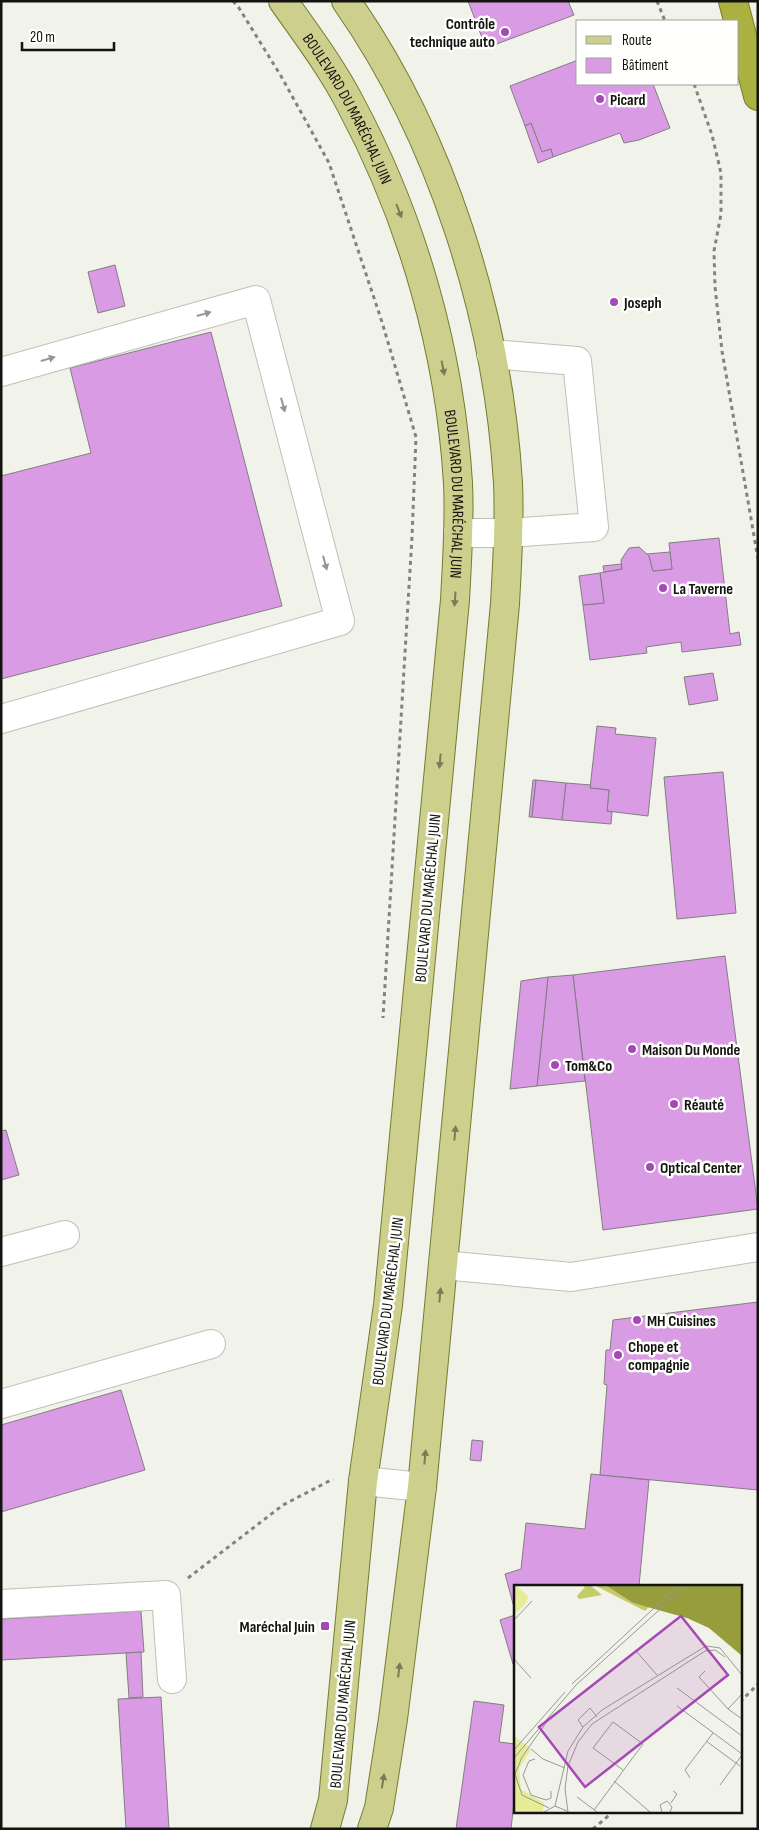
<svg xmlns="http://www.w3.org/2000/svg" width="759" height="1830" viewBox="0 0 759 1830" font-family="'Sofia Sans Condensed',sans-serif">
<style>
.building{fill:#d99ce4;stroke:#837d84}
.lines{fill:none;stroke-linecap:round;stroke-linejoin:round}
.minor-casing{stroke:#bfc0b7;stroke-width:30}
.major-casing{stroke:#767a30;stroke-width:30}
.highway-casing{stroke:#767a30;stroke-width:30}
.path{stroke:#82837d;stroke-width:3;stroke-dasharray:4 4;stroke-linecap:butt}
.minor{stroke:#fff;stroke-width:28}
.major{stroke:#cdd08d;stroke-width:28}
.highway{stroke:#abb141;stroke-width:28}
.oneway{fill:#797b55}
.oneway2{fill:#959593}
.poi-dot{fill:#a54ab5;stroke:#fffffd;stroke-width:2}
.labels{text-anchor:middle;stroke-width:5;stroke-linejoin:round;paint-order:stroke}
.poi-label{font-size:16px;font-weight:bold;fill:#131310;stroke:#fffffd;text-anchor:start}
.street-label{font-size:16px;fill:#131310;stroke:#fffffd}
.inset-road{fill:none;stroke:#989992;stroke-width:1}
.view{fill:#a54ab5;fill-opacity:0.15;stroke:#a54ab5;stroke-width:2.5}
.inset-edge{fill:none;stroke:#131310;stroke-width:2.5}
</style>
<rect width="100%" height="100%" fill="#f1f2e9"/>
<g class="building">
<polygon points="468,1 568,1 574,15 486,48"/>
<polygon points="578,60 578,84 653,84 670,128 639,140 624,143 620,133 553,157 551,149 542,152 531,123 525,126 510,86"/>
<polygon points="531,123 542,152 551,149 553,157 538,163 525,126"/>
<polygon points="115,265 125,306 98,313 88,272"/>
<polygon points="211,332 282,606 1,679 1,476 91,453 70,368"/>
<polygon points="719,538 730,634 739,632 741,645 682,652 681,642 646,647 647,653 590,660 583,605 604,603 600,573 622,569 621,560 629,548 639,547 649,556 653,571 672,569 669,543"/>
<polygon points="670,552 672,569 653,571 649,556 647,554"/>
<polygon points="621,564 622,569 604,572 603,566"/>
<polygon points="600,573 604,603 583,605 579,576"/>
<polygon points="713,673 718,700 689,705 684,677"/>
<polygon points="597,726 616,728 615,734 656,738 648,816 607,811 609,790 590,788"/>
<polygon points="723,772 736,913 677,919 664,777"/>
<polygon points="533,780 536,780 532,817 529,817"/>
<polygon points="536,780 566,783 562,820 532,817"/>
<polygon points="566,783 591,785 590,788 609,790 607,811 612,812 611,824 562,820"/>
<polygon points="725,956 758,1209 603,1230 573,975"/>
<polygon points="573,975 585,1081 537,1086 548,977"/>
<polygon points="548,977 537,1086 510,1089 521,981"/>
<polygon points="6,1130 19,1175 1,1180 1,1131"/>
<polygon points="758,1302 758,1490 600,1475 607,1385 604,1384 606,1350 610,1350 613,1320"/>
<polygon points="121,1390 145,1470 1,1512 1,1425"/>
<polygon points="472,1440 483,1441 481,1461 470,1460"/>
<polygon points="591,1474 649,1480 639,1586 515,1586 515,1611 505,1574 521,1569 526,1523 585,1529"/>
<polygon points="141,1611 144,1652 1,1660 1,1619"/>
<polygon points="515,1615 515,1664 513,1664 500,1620"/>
<polygon points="141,1652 143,1697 129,1698 126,1653"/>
<polygon points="161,1697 169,1829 126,1829 118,1699"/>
<polygon points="474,1701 504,1705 499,1742 515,1744 515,1793 511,1829 456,1829"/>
</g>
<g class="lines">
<defs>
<g id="minor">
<polyline points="1,372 256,300 340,621 1,719"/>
<polyline points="458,533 508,533 594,527 577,361 491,354"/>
<polyline points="1,1252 65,1235"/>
<polyline points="443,1265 571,1277 758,1247"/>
<polyline points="1,1404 211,1344"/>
<polyline points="363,1481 422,1487"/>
<polyline points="1,1604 166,1595 172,1679"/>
</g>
<g id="major">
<path id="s1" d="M283,1C307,35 332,68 351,105C413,221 450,352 458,483C460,522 457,561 455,600L388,1305L363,1481L333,1800L325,1829"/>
<path d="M346,1C442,138 498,317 508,483C510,524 507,564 505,604L422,1487L393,1719L379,1808L372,1829"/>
</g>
<polyline id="highway" points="733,1 758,96"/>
</defs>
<use href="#minor" class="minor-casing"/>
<use href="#major" class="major-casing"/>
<use href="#highway" class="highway-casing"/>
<g class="path">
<polyline points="233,1 239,8 281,76 329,163 382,322 416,437 412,537 383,1018"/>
<polyline points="657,1 665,21"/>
<polyline points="694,84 712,135 721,173 721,214 714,251 715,287 722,351 758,559"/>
<polyline points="188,1578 283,1505 333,1479"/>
<polyline points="740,1702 758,1684"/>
<polyline points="593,1829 614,1811"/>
</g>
<use href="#minor" class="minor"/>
<use href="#major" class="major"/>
<use href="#highway" class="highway"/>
</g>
<defs><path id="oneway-solid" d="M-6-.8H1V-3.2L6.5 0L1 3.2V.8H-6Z" transform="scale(1.25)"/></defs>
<g class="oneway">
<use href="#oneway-solid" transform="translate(399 211) rotate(69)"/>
<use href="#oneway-solid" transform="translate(443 368) rotate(79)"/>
<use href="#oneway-solid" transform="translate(455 599) rotate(94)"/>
<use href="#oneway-solid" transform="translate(440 761) rotate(95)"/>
<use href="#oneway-solid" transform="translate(455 1133) rotate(-85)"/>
<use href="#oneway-solid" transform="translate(440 1295) rotate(-85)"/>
<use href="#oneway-solid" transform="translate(425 1457) rotate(-85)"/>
<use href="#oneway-solid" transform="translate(399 1670) rotate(-83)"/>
<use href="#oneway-solid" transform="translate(383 1781) rotate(-81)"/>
</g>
<g class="oneway2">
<use href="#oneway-solid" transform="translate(204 314) rotate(-16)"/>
<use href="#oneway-solid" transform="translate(48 359) rotate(-16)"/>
<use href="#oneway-solid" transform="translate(283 405) rotate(75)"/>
<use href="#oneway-solid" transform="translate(325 563) rotate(75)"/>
</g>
<g class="poi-dot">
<circle cx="505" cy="32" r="5"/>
<circle cx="600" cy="99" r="5"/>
<circle cx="614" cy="302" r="5"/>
<circle cx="663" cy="588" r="5"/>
<circle cx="632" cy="1049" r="5"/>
<circle cx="555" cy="1065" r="5"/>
<circle cx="674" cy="1104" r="5"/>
<circle cx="650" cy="1167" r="5"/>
<circle cx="637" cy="1320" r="5"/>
<circle cx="618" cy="1355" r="5"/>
<rect x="320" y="1621" width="10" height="10" rx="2.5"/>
</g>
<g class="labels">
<g class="poi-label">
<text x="495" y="29" text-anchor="end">Contrôle<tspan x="495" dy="18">technique auto</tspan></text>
<text x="610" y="105">Picard</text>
<text x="624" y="308">Joseph</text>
<text x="673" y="594">La Taverne</text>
<text x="642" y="1055">Maison Du Monde</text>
<text x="565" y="1071">Tom&amp;Co</text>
<text x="684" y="1110">Réauté</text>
<text x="660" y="1173">Optical Center</text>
<text x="647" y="1326">MH Cuisines</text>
<text x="628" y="1352">Chope et<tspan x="628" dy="18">compagnie</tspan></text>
<text x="315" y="1632" text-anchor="end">Maréchal Juin</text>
</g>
<g class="street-label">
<text dy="6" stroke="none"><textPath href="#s1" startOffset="126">BOULEVARD DU MARÉCHAL JUIN</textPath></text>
<text dy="6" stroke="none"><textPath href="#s1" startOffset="531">BOULEVARD DU MARÉCHAL JUIN</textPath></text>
<text transform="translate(427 898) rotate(-85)" y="6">BOULEVARD DU MARÉCHAL JUIN</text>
<text transform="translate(387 1301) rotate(-83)" y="6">BOULEVARD DU MARÉCHAL JUIN</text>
<text transform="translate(342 1704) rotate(-85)" y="6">BOULEVARD DU MARÉCHAL JUIN</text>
</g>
</g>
<g transform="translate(514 1585)">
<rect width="228" height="228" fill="#f1f2e9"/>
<path d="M1,0L14,11L12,18L0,30ZM1,152L17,164L5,184L7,204L30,218L29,227H0Z" fill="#e5eb97"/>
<path d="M68,0H76L88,10L65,14L63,11L71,2ZM80,0H91L119,18L135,22L131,26Z" fill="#c4cb6b"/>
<path d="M91,0H227V70L195,43L173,33L119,18Z" fill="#989d3c"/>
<path class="inset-road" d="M0,35L18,16M122,66L143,90M0,74L17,93M191,86L185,92L214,124M58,99L165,0M163,103L228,151M228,109L214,124L228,134M163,121L228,169M34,135L8,172L1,189L8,210L35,223M69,142L64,135L76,123L83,132M192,156L226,181M17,164L29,174L51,183M0,165L51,107M0,173L62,100L173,0M21,174L15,176L9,190L17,210L32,215L37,213V206M176,193L171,185L199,148M100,196L136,227M206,200L228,170M63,212L83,227M157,218L163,209L159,206M41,221L54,166L69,142L88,125L192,61L206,63L228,90M80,225L129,159L99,137L79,163L109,185M30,227L41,221L53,226M54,227L51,204L54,181L64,157L78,139L191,66L201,65L211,72M148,227L146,220L153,216L158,222L156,227"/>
<path class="view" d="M167,31L214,90L71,202L25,142Z"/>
<rect width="228" height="228" class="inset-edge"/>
</g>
<rect width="759" height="1830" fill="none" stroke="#131310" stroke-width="5"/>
<rect x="576" y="20" width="162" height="65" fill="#fffffd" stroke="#a1a19e"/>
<rect x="586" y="36" width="25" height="8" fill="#cdd08d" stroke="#a1a19e"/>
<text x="622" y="45" font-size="15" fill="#131310">Route</text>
<rect x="586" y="58" width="25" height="15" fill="#d99ce4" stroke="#a1a19e"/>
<text x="622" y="70" font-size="15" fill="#131310">Bâtiment</text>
<path d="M22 42v8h92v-8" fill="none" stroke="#131310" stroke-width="2.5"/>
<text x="30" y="42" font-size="15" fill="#131310" stroke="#fffffd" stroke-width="4" paint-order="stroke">20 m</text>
</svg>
